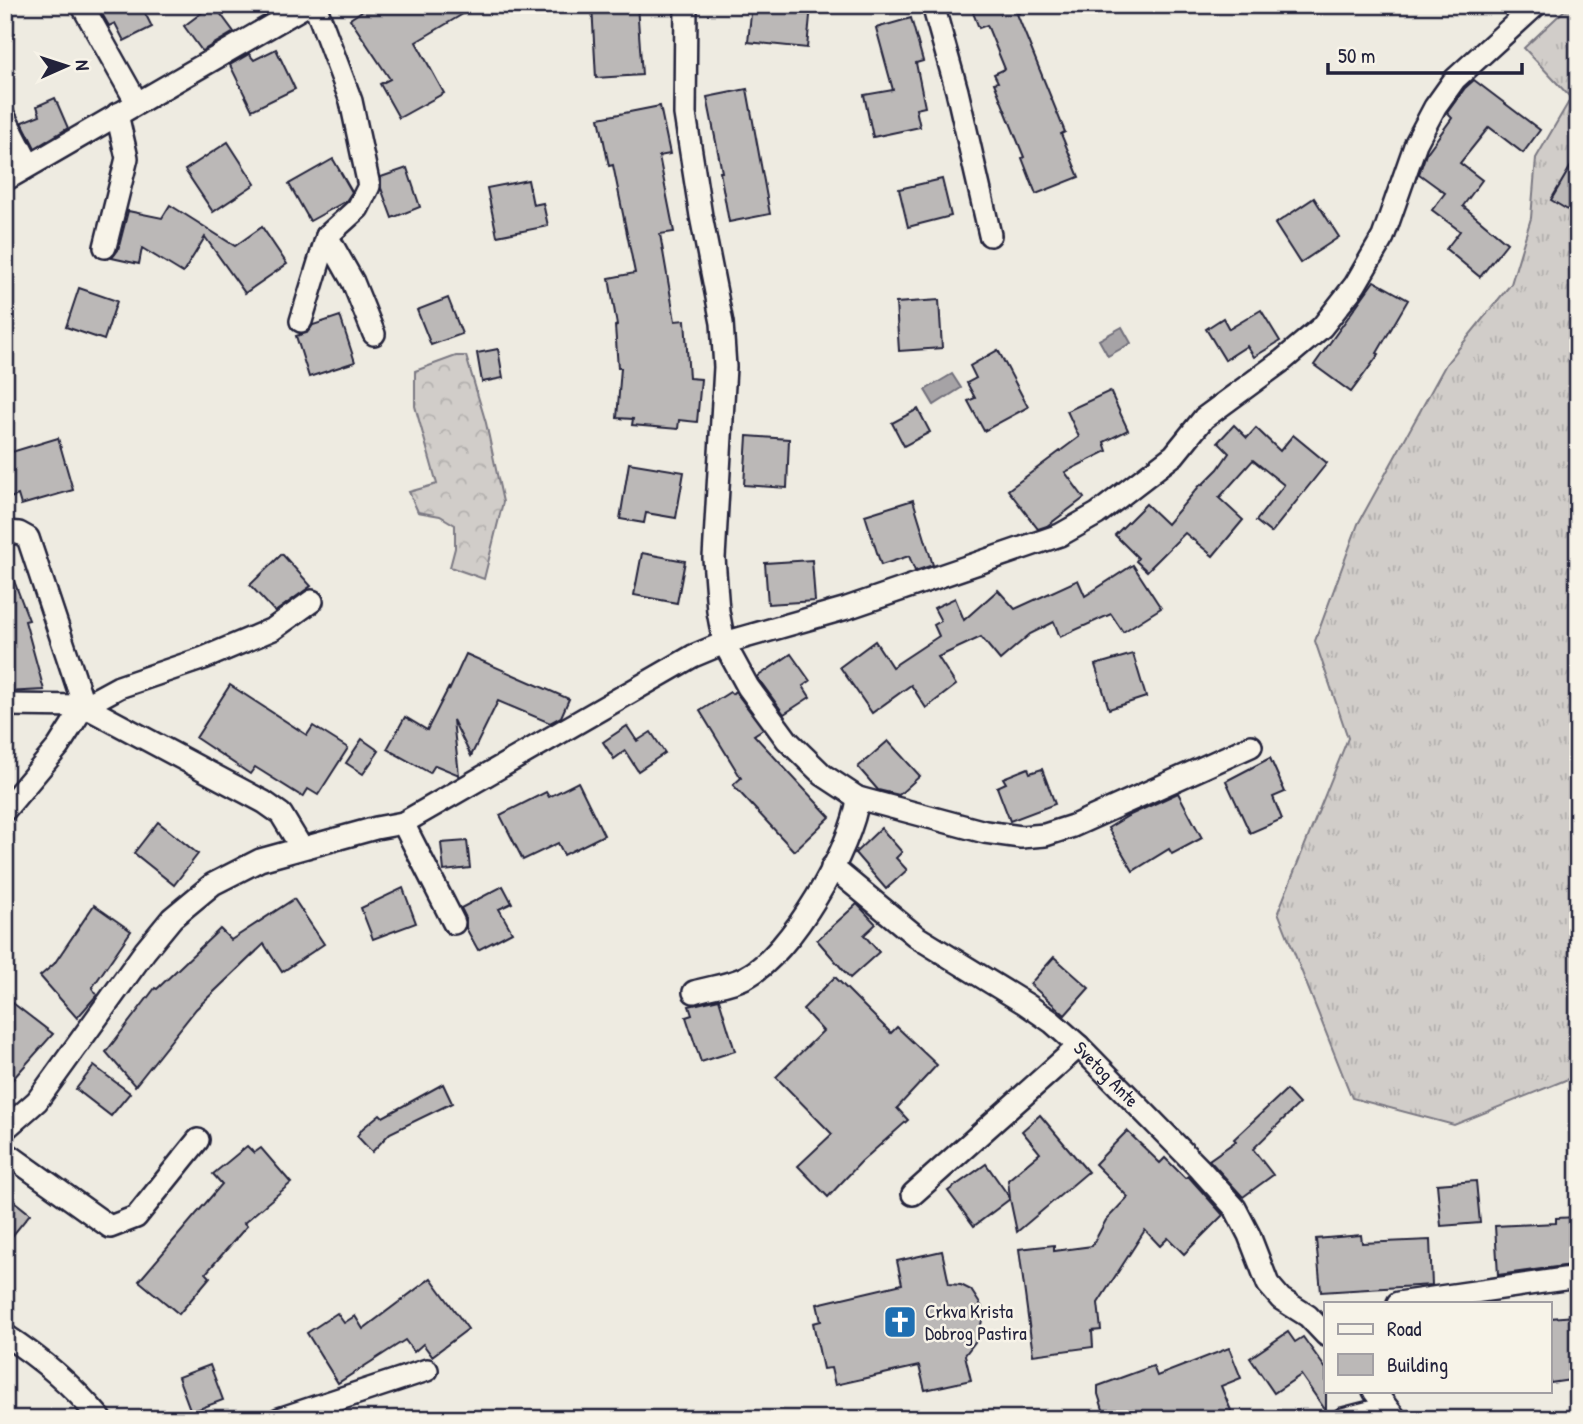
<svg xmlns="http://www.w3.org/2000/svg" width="1583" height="1424" viewBox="0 0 1583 1424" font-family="'Patrick Hand',sans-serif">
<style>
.grass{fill:url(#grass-tufts);stroke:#7a7882;stroke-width:2}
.forest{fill:url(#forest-crowns);stroke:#7a7882;stroke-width:2}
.water{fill:#a6a3a6;stroke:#716f7b;stroke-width:2}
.building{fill:#bbb8b7;stroke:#22223b;stroke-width:2}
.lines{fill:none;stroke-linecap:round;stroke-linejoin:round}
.minor-casing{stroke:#22223b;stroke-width:26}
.minor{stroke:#f7f3e8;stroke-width:21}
.labels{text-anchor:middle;stroke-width:5;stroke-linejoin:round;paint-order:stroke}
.street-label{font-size:19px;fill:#22223b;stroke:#f7f3e8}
.poi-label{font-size:19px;fill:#22223b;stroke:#f7f3e8;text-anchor:start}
</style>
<defs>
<pattern id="grass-tufts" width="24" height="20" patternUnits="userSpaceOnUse" patternTransform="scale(1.75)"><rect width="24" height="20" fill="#d1cdc9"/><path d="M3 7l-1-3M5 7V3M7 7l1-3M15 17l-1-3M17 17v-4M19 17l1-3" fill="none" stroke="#b3b0ae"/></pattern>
<pattern id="forest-crowns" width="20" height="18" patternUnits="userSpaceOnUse" patternTransform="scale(1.75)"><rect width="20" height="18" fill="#d1cdc9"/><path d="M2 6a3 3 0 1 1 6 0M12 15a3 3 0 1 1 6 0" fill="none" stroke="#b3b0ae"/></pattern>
</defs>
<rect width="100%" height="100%" fill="#eeebe1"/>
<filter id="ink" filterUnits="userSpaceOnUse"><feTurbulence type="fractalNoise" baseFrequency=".0143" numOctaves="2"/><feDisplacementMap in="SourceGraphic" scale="14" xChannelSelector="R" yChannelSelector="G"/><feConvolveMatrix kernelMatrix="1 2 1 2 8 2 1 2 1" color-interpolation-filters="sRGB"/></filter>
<g filter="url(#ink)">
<polygon class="grass" points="1570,5 1578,5 1578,1075 1454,1125 1352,1098 1278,912 1348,738 1315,641 1358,524 1446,364 1511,284 1531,218 1536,158 1571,98 1524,48"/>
<polygon class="forest" points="456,356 466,356 486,423 503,502 484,579 450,567 455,548 455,525 440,516 418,512 409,492 437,484 415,406 415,371"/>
<g class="water">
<polygon points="1122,327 1131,343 1108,356 1099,340"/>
<polygon points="952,374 961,388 934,405 925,390"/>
</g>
<g class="building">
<polygon points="97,5 150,5 143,9 152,27 124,41 115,23 109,26"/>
<polygon points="205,5 214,5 234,32 202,51 184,26 204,11 202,7"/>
<polygon points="371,5 478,5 416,42 444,93 399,118 380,84 390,79 350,19"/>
<polygon points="592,5 637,5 642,75 596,78"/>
<polygon points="752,5 811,5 807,48 748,42"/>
<polygon points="970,5 1035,5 1017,14 1065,132 1061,134 1079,177 1036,194 1022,158 1024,157 994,83 998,82 994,74 1005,69 987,25 979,28"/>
<polygon points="911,18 923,61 916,63 925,107 916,109 920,127 873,137 864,95 893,90 876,28"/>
<polygon points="276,49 295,89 252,110 230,65 249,54 254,60"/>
<polygon points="1474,80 1540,130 1523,153 1489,127 1460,163 1482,180 1463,206 1507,243 1480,277 1446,249 1460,231 1432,210 1445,193 1419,174 1426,154 1452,118 1447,113 1465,88"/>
<polygon points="747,89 770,214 729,222 720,172 722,172 707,97"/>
<polygon points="55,98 68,128 35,148 22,122 40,115 37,106"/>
<polygon points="660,106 670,154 659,156 674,232 660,234 675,321 685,320 689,378 701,379 697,422 679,420 678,429 632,425 633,419 617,418 621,368 618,368 615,326 617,325 609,278 635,273 613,165 609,166 599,118"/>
<polygon points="228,142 255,184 213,212 185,170"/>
<polygon points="1578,154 1578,216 1551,200"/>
<polygon points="333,159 352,192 346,201 310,221 289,184"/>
<polygon points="407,168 420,207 392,218 381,188 381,177"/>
<polygon points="942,179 951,216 908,227 899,189"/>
<polygon points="528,180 533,205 543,203 548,226 497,236 487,188"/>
<polygon points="1314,198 1339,237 1300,263 1275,224"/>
<polygon points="170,205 235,246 262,227 287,264 245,293 205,237 183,273 142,248 139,264 112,258 118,250 128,211 162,218"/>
<polygon points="1374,281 1408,300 1377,353 1379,354 1351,392 1314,365"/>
<polygon points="79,288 117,301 104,340 66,327"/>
<polygon points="448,298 462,334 431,345 417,310"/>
<polygon points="939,300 942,348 899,351 896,303"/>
<polygon points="1261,310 1280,341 1254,357 1247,346 1225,360 1206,329 1223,318 1229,329"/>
<polygon points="340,316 355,362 309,377 296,336 307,333 313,325"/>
<polygon points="498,349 503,378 482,382 477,353"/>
<polygon points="998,350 1028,407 984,431 968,401 975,398 967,383 976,378 970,366"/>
<polygon points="1110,391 1128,430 1104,442 1107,451 1065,472 1084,498 1047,526 1038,529 1008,490 1079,437 1067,411"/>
<polygon points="918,409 930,432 904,446 892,423"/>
<polygon points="1234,425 1247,438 1256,428 1280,451 1293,435 1327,463 1271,533 1256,521 1284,485 1253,460 1219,498 1243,520 1213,556 1185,533 1147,571 1136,561 1138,558 1115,535 1146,504 1167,524 1201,484 1202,485 1218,469 1229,453 1218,442"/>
<polygon points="747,436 789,439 787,488 744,485"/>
<polygon points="58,438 73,490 21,505 18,495 5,500 5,454"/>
<polygon points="629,463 684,472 676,518 646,513 644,523 620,519"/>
<polygon points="913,500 933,565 915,571 909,556 881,565 865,515"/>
<polygon points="642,553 685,561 677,603 634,595"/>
<polygon points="282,554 311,586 275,612 250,585"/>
<polygon points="812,560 815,601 768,604 765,563"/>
<polygon points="5,565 9,573 11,573 29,620 25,621 44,690 5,692"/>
<polygon points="1133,565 1161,608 1123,632 1111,614 1060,637 1054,622 1030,634 1000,660 981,637 938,657 956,685 926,708 911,685 872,713 840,667 875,641 892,667 939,636 934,625 941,621 934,608 955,598 964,620 998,590 1015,609 1078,580 1085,596"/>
<polygon points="466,654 569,699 561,717 550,723 498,701 471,756 453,720 459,775 435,765 430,773 387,749 405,717 427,730 449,687 449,691"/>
<polygon points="791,654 810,681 803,686 810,697 784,714 757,677"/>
<polygon points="1133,654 1146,697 1109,709 1095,665"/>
<polygon points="230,685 307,735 313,726 348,748 318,795 308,789 303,797 255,767 250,774 196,738"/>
<polygon points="735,691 763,729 754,735 830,817 794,851 733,785 741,778 700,711 730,692 732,694"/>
<polygon points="627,726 637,741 651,732 665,753 638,771 625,751 614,759 603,742"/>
<polygon points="362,739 379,751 363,774 346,763"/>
<polygon points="888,741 920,776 899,795 878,790 858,767"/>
<polygon points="1270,758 1285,792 1273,797 1282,819 1250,833 1226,781"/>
<polygon points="1028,768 1030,773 1042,769 1055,804 1010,821 997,787 1006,783 1003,778"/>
<polygon points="578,782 604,835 564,855 558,843 523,860 500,815 546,792 549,797"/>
<polygon points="1178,793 1202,838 1172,854 1169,849 1133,871 1108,828 1128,816"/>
<polygon points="158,822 198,854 174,885 134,853"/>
<polygon points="881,828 902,852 896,858 907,870 886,889 855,853"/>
<polygon points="467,841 470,868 444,871 441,843"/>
<polygon points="503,886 512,903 499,909 512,932 478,950 466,928 466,918 461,908"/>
<polygon points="403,888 416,923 373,939 361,908"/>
<polygon points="294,899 324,944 282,972 264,944 196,1009 135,1086 106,1052 155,988 157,989 220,929 231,940"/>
<polygon points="857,904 876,924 864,935 879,952 850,978 817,940"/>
<polygon points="94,905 131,931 92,988 97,995 77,1018 40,976 54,964"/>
<polygon points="1054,957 1089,988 1065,1015 1030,984"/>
<polygon points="835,977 891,1033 897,1027 937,1065 897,1108 908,1120 861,1162 828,1197 798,1166 832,1134 776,1077 823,1031 803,1009"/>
<polygon points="5,997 53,1034 5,1088"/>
<polygon points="719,999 735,1051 701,1062 686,1017 692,1015 689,1006"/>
<polygon points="94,1066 130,1093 111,1116 76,1089"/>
<polygon points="443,1084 452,1103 390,1133 372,1152 357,1136 363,1128 380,1114 383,1117"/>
<polygon points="1286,1090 1299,1104 1253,1149 1273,1175 1243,1197 1209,1160 1236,1141 1234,1139"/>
<polygon points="1040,1115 1088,1172 1017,1232 1010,1199 974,1226 948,1191 986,1164 1010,1198 1008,1180 1040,1153 1022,1131"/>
<polygon points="1127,1131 1160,1163 1165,1158 1185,1178 1188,1176 1223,1215 1184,1254 1168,1238 1160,1246 1145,1230 1098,1303 1101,1330 1092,1331 1093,1347 1033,1355 1019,1249 1054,1245 1054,1251 1092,1246 1106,1220 1128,1197 1095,1164"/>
<polygon points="247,1146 254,1153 261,1148 291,1183 244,1223 247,1226 206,1273 210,1277 179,1314 139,1281 222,1184 213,1174"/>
<polygon points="1476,1181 1480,1223 1441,1226 1437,1184"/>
<polygon points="5,1194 30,1214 5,1245"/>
<polygon points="1578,1217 1578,1264 1498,1275 1495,1226 1556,1223 1556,1218"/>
<polygon points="1361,1235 1362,1243 1430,1240 1432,1285 1321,1292 1316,1239"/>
<polygon points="942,1251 949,1284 961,1285 971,1290 982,1307 983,1316 978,1338 965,1355 971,1380 925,1390 919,1366 835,1385 831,1368 823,1369 813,1323 821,1321 817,1304 902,1284 897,1261"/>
<polygon points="431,1278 468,1329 432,1356 423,1344 414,1352 405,1340 338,1383 307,1333 337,1313 344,1323 355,1316 363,1329"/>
<polygon points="1575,1316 1578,1379 1550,1383 1550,1318"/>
<polygon points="1288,1332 1295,1342 1303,1337 1326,1369 1326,1411 1301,1375 1274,1393 1250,1358"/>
<polygon points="1229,1348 1241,1378 1221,1386 1232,1413 1218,1419 1106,1419 1098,1394 1098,1386 1153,1366 1157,1376"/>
<polygon points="210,1365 223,1400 191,1412 178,1377"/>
</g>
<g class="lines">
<defs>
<g id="minor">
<polyline points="82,5 137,103"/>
<polyline points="686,5 685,114 701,216 722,323 725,367 714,558 718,611 724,643 748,687 787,740 823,775 858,798 985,832 1021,837 1045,835 1073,826 1251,746"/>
<polyline points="933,5 957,91 990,235"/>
<polyline points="5,118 29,165"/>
<polyline points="5,180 307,5"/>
<polyline points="327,236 353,282 374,334"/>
<polyline points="105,247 127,158 117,114"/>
<polyline points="301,321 327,236 358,208 369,186 351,101 315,5"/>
<polyline points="5,532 19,533 28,538 84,706"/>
<polyline points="5,705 84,706 264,802 281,814 301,847"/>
<polyline points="5,810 58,747 84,706 119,687 204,658 273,629 312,601"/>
<polyline points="403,823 454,923"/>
<path id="s1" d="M832,867L917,937L1026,1004L1052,1022L1079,1046L1199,1168L1235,1208L1249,1235L1268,1284L1281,1299L1308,1316L1326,1335"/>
<path d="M694,992C710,987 731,985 746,977C790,955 853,846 858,798"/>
<polyline points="5,1129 37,1101 145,951 172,918 213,884 260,860 376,828 403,823 693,656 724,643 847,608 1060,535 1097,514 1174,455 1204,418 1283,360 1322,327 1355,285 1383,237 1416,143 1435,107 1455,79 1536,5"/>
<polyline points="5,1152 110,1227 136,1217 198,1140"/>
<polyline points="913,1194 1079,1046"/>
<polyline points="1398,1303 1578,1277"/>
<path d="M5,1335C43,1360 71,1384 101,1419"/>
<polyline points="1374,1391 1396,1419"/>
<polyline points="279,1419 427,1370"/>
<polyline points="1343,1419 1386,1408"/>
</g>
</defs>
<use href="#minor" class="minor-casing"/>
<use href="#minor" class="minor"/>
</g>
</g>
<defs>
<symbol id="church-square" viewBox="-11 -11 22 22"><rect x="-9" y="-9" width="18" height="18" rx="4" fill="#1f6fb2" stroke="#f7f3e8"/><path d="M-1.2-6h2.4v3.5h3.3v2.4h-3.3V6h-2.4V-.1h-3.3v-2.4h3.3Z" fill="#fff"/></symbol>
</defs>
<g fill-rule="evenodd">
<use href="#church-square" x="881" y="1303" width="38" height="38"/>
</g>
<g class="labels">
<g class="street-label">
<text dy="7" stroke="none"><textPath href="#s1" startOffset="345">Svetog Ante</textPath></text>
</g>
<g class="poi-label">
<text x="925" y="1318">Crkva Krista<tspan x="925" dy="22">Dobrog Pastira</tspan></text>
</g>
</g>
<rect width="1583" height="1424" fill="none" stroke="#f7f3e8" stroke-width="28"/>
<rect x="14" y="14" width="1555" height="1396" fill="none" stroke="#22223b" stroke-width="2.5" filter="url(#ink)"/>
<rect x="1324" y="1302" width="228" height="91" fill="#f7f3e8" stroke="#a29fa3" stroke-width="2"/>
<rect x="1338" y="1324" width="35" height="10" fill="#f7f3e8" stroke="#a29fa3" stroke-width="2"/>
<text x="1387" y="1336" font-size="21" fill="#22223b">Road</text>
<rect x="1338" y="1354" width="35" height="21" fill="#bbb8b7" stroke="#a29fa3" stroke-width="2"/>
<text x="1387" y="1372" font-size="21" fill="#22223b">Building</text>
<g transform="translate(66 66) rotate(87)" stroke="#f7f3e8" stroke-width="5" paint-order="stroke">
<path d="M0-5L12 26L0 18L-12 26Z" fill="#22223b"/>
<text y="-10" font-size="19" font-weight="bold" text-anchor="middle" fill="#22223b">N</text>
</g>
<path d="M1328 63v10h194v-10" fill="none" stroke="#22223b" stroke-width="3.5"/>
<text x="1338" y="63" font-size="21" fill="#22223b" stroke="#f7f3e8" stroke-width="5" paint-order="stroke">50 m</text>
</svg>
